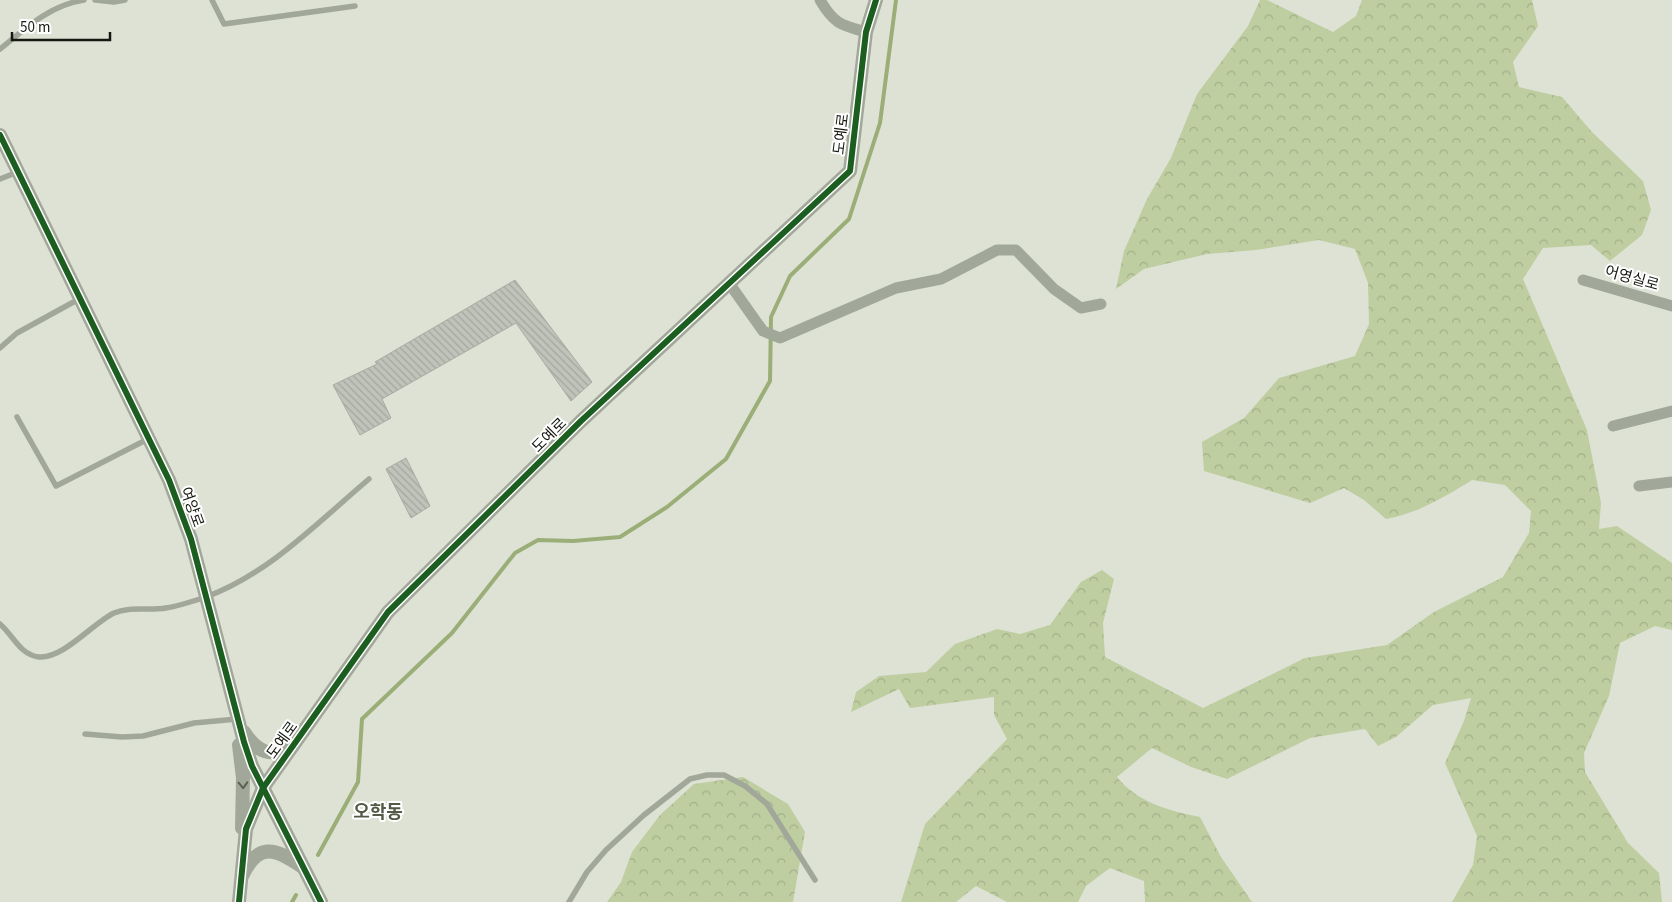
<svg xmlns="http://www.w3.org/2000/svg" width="1672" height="902" viewBox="0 0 1672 902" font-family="'Source Sans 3','Noto Sans KR',sans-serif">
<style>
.forest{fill:url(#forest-crowns)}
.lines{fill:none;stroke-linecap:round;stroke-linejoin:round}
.stream{stroke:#9bae77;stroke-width:4}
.building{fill:url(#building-back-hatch);stroke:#a8aca2}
.service{stroke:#a2a899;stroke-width:5.5}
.minor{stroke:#a2a899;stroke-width:11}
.tertiary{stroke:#a2a899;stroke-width:14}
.cycleway-casing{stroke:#fff;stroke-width:9}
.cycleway{stroke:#1b5e20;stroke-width:6}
.oneway{stroke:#5c6054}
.labels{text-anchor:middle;stroke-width:4;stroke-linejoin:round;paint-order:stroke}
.street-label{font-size:15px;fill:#151810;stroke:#fff}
.quarter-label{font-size:18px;font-weight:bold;fill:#535a46;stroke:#fff}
</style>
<defs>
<pattern id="forest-crowns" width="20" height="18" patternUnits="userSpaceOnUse" patternTransform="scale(1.25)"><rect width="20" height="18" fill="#becea0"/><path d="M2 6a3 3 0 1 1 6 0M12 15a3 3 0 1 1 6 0" fill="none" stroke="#a2b089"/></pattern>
<pattern id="building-back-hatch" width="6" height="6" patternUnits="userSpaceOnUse" patternTransform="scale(1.25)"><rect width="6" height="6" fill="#bfc3b9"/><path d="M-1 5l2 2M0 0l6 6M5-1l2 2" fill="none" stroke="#a3a79e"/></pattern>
</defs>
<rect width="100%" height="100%" fill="#dde2d5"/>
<g class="forest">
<path d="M1260,0H1267L1333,32L1356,16L1362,0H1532L1538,26L1513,62L1519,87L1562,97L1592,132L1643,181L1651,210L1642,235L1610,261L1591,245L1543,248L1523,279L1587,430L1601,503L1599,529L1617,526L1672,563V630L1655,626L1620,643L1609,696L1584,753L1585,772L1628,843L1659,873L1662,902H1452L1473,865L1477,836L1445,763L1464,721L1471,698L1433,705L1396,737L1378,746L1365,729L1310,738L1227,779L1191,767L1152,748L1117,777C1137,802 1169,811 1200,817L1221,857L1252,902H1145L1144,881L1110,868L1086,886L1078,902H1007L976,886L956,902H901L925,824L1007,739L994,715V697L910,708L899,689L851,712L856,692L879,676L926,672L955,644L997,629L1020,634L1050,625L1081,582L1102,570L1114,579L1103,623L1105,657L1203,708L1305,658L1387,645L1434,612L1503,577L1529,533L1531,511L1505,485L1472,480C1445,497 1418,513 1386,519L1364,500L1344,488L1310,503L1204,471L1202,442L1244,418L1279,378L1355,356L1369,324L1368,283L1355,249L1319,240L1256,250L1207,254L1144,269L1116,289L1124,251L1147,199L1171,158L1197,94L1248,26Z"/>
<polygon points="743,777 788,804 805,832 793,902 607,902 621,882 632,852 660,815 694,784"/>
</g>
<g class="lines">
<g class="stream">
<polyline points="318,855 358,782 362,719 452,633 515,553 538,540 573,541 620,537 667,507 726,459 770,381 771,317 790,276 849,219 880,123 896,0"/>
<polyline points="292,902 296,895"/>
</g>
</g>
<g class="building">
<polygon points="515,280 592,382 571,401 516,323 382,399 391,418 360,435 333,385 377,364 375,362"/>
<polygon points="406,458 430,506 411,518 386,469"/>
</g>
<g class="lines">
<g class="service">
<polyline points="95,0 114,2 125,0"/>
<polyline points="212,0 224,24 355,6"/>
<path d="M0,49C26,28 50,5 84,0"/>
<polyline points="0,179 18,172"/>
<polyline points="0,348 17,333 79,299"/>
<polyline points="17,417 56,486 148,439"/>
<path d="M0,624C13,635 20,655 39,657C63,659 93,623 114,613C129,606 149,611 166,608C179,606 194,601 206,597C269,574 319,521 369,479"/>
<polyline points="85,734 122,737 143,736 194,723 237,719"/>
<polyline points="569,902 587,872 606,850 644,815 690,779 707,775 724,775 745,786 767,804 815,880"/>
</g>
<g class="minor">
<path d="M820,0C834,24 841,25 866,32"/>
<polyline points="1583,280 1672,306"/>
<polyline points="729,283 763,331 780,338 896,288 941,279 997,250 1016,250 1054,289 1081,308 1101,304"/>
<polyline points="1613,426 1672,411"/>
<polyline points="1639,486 1672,482"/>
</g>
<g class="tertiary">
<polyline points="0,135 169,480 191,539 244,742 252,766 321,902"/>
<path d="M244,732C256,751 272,760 291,745"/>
<polyline points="239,745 243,778 242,828"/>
<path d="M242,876C258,842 275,848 301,866"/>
<polyline points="239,902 246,829 263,788 388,612 581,421 850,171 866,32 876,0"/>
</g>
<defs>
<g id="cycleway">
<polyline points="0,135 169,480 191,539 244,742 252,766 321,902"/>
<polyline points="239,902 246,829 263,788 388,612 581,421 850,171 866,32 876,0"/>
</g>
</defs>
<use href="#cycleway" class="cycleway-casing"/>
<use href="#cycleway" class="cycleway"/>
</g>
<defs><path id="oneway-chevron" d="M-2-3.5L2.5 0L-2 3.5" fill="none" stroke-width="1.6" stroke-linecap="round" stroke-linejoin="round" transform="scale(1.25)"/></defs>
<use class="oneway" href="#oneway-chevron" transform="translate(243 785) rotate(88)"/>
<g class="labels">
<g class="street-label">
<text transform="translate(841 134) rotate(-83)" y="5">도예로</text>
<text transform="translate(1632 278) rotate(16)" y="5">어영실로</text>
<text transform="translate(549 435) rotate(-45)" y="5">도예로</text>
<text transform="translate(192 507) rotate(70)" y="5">여양로</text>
<text transform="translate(282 740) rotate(-54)" y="5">도예로</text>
</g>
<g class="quarter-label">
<text x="378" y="818">오학동</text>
</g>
</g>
<path d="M12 32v8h98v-8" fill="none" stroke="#151810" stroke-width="2.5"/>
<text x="20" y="32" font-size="15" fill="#151810" stroke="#ffffff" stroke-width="4" paint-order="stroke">50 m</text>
</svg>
